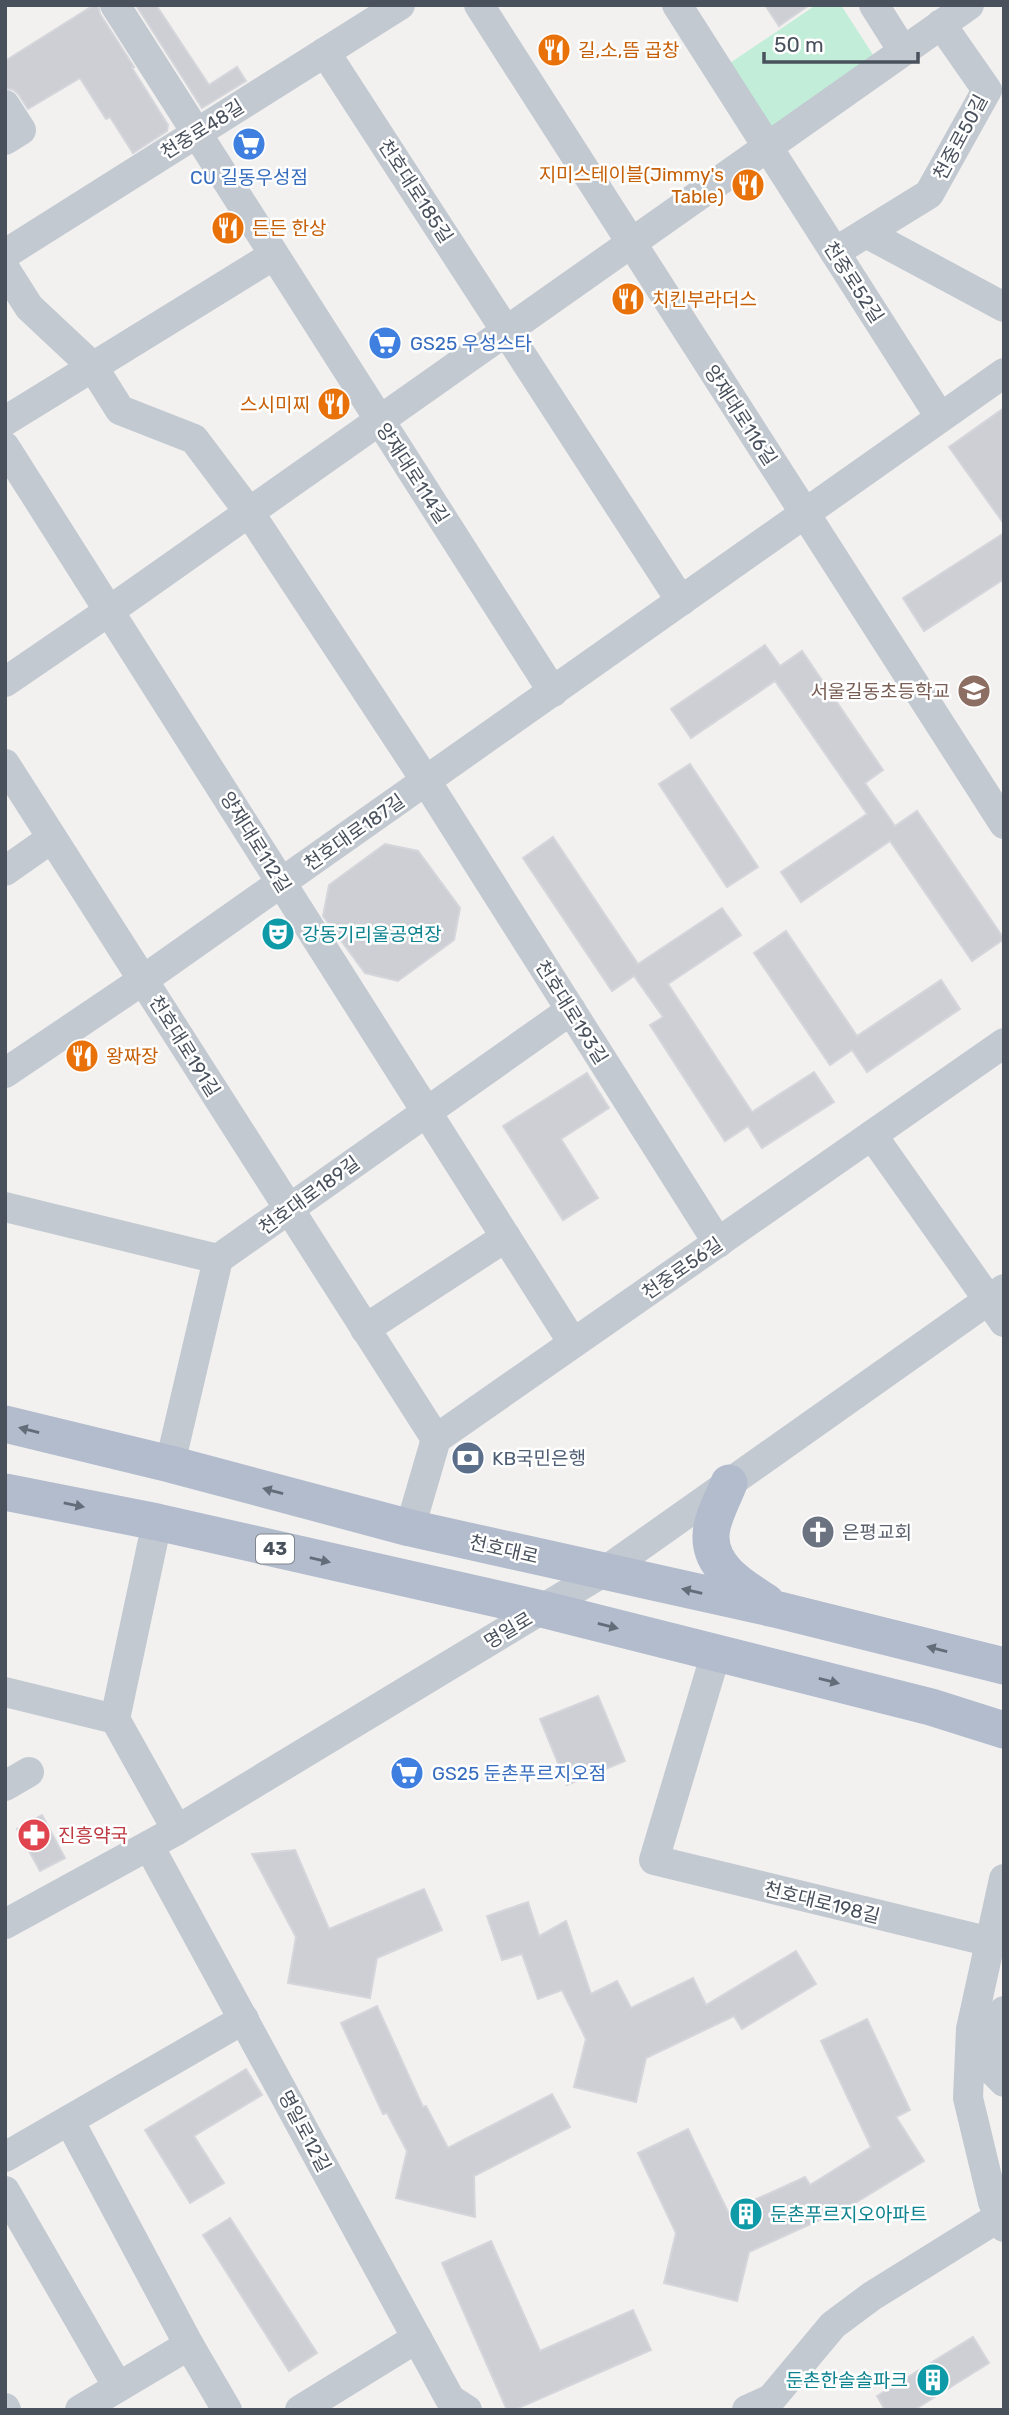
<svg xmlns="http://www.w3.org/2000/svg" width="1009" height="2415" viewBox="0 0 1009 2415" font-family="Rubik,'Noto Sans KR',sans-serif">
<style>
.green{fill:#c2edd8}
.building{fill:#cecfd4;stroke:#d5d6db;stroke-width:2}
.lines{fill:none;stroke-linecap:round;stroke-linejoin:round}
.minor{stroke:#c2c9d1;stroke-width:30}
.major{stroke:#b2bccd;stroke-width:37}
.oneway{fill:#636c79}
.labels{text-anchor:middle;stroke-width:5;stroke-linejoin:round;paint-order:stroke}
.shield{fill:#fff;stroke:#80858e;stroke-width:2}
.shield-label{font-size:18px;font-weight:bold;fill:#49515d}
.food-label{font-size:19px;fill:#c56008;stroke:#fff;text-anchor:start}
.street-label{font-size:19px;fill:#49515d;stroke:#fff}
.shop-label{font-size:19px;fill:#366cbe;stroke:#fff;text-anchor:start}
.education-label{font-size:19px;fill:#785e54;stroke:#fff;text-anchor:end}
.culture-label{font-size:19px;fill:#0d838f;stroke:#fff;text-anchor:start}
.service-label{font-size:19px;fill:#4e5e75;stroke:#fff;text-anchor:start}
.worship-label{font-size:19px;fill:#5b616d;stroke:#fff;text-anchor:start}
.health-label{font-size:19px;fill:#be3a42;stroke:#fff;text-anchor:start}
</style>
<rect width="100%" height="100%" fill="#f3f1f0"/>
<polygon class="green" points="816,5 841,5 877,61 770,137 724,67"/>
<g class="building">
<polygon points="94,5 98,5 100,14 134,67 132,68 168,125 167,131 133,153 110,117 106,119 80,78 28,109 19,95 14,90 5,88 5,61"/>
<polygon points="136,5 156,5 209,85 237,67 246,81 202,108"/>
<polygon points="765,5 809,5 779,26"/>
<polygon points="1004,408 1004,524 949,447"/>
<polygon points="1004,533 1004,579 924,631 903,598"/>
<polygon points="765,645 780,666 802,651 883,770 865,783 895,826 917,811 1004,939 972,961 890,841 801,902 781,872 867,814 775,681 691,738 671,709"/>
<polygon points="690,764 758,867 727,887 659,784"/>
<polygon points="553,837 638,964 722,908 741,935 668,984 752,1112 814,1072 834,1102 762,1148 748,1126 725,1141 650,1025 663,1017 634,976 612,991 523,858"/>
<polygon points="385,844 418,851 460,908 454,940 398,981 365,973 323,916 329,885"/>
<polygon points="786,931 857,1036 941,980 960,1009 867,1072 852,1050 830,1065 754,953"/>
<polygon points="587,1073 609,1108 561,1139 598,1198 563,1220 503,1126"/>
<polygon points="598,1696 625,1761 567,1785 540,1719"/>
<polygon points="42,1815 65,1858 40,1871 17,1829"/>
<polygon points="295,1850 329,1929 424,1889 442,1930 377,1958 370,1998 288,1983 296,1937 252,1854"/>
<polygon points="528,1902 539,1936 566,1921 591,1994 617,1981 631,2008 693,1978 706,2005 796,1951 816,1984 742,2029 734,2016 646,2058 636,2102 574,2087 586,2039 562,1990 538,1999 522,1954 502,1960 487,1916"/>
<polygon points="377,2006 423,2107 426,2106 448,2148 552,2094 570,2127 474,2176 475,2217 396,2198 407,2151 387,2113 383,2114 341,2023"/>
<polygon points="867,2019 910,2110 896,2117 924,2161 850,2206 749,2252 737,2301 664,2283 676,2233 638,2153 688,2129 728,2212 805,2177 810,2185 871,2147 821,2041"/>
<polygon points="246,2069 262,2095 194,2136 224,2183 190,2203 145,2130"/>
<polygon points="230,2218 317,2353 289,2371 203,2235"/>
<polygon points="491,2241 540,2351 633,2310 651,2350 514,2410 507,2410 442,2263"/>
<polygon points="973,2337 989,2363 914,2410 885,2410 877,2396"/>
</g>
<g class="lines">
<g class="minor">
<polyline points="115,5 553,692"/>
<polyline points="479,5 1004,824"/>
<polyline points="677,5 940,417"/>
<polyline points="874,5 903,51"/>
<polyline points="325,52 681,601"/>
<polyline points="5,105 21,130 5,140"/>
<polyline points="866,233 1004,307"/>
<polyline points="835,252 929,194 987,90 941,24"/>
<polyline points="5,254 400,5"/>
<polyline points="5,269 29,307 93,367 120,410 194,439 249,512 426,781 718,1243"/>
<polyline points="5,421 274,255"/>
<polyline points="5,447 573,1343"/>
<polyline points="5,682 109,611 969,5"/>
<polyline points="5,764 436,1439"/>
<polyline points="5,871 52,838"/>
<polyline points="5,1073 143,980 1004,373"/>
<polyline points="872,1135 1004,1322"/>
<polyline points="5,1207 218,1259"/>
<polyline points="365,1329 506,1237"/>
<polyline points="170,1464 218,1259 571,1010"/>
<polyline points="410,1528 436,1439 1004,1043"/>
<polyline points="716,1653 654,1860 991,1942"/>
<polyline points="5,1692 115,1719 177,1830"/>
<polyline points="115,1719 157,1522"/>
<polyline points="5,1786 29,1772"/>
<polyline points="149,1846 450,2399 467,2410"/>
<polyline points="1004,1879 971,2029 968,2098 993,2202 1004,2227"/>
<polyline points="5,1924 177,1830 605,1571 1004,1289"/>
<polyline points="1004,2011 988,2066 1004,2082"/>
<polyline points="69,2120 189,2345 227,2410"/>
<polyline points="5,2157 244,2019"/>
<polyline points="5,2191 118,2387"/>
<polyline points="5,2408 6,2410"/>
<polyline points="80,2410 189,2345"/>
<polyline points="300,2410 417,2338"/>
<polyline points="747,2410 771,2399 833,2325 872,2296 999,2217"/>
</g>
<g class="major">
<polyline points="5,1424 170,1464 410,1528 779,1610 1004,1666"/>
<path d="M729,1483C723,1499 711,1519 711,1536C710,1568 743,1587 766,1602"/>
<polyline points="5,1492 157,1522 542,1609 931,1707 1004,1730"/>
</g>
</g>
<defs><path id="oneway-solid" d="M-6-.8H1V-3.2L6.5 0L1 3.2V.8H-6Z" transform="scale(1.75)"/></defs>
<g class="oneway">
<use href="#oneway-solid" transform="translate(29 1430) rotate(-166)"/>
<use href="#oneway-solid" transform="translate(273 1491) rotate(-165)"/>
<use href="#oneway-solid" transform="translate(74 1505) rotate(11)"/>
<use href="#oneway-solid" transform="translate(320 1560) rotate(13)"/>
<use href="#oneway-solid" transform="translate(692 1591) rotate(-167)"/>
<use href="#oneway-solid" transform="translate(608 1626) rotate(14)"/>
<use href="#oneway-solid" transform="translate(937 1649) rotate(-166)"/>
<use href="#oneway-solid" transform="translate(829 1681) rotate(14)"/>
</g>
<defs>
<symbol id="restaurant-disc" viewBox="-11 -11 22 22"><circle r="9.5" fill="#e8710a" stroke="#fff"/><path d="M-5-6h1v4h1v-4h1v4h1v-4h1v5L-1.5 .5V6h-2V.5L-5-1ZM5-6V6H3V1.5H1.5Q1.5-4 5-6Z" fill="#fff"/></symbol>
<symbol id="supermarket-disc" viewBox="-11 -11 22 22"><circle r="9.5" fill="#3f7fe0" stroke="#fff"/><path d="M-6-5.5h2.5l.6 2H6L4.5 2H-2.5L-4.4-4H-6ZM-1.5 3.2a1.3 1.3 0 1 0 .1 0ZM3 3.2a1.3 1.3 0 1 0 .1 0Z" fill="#fff"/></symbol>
<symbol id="school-disc" viewBox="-11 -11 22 22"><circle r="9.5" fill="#8d6e63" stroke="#fff"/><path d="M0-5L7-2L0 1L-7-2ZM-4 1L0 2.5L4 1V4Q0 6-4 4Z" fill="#fff"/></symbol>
<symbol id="theatre-disc" viewBox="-11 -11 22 22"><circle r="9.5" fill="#0f9aa8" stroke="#fff"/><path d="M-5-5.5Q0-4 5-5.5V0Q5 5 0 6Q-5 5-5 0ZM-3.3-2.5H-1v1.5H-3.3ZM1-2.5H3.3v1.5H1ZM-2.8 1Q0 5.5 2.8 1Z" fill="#fff"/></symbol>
<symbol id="bank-disc" viewBox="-11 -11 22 22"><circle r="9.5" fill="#5c6f8a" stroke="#fff"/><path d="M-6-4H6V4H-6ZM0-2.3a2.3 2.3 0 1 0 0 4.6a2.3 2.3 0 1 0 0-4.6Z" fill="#fff"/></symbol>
<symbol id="church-disc" viewBox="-11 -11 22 22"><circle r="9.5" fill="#6b7280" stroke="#fff"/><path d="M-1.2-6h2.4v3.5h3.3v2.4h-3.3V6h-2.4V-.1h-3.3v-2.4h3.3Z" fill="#fff"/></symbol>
<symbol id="pharmacy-disc" viewBox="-11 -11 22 22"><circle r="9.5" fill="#e0444e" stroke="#fff"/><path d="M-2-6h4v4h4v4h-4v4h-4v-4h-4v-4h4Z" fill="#fff"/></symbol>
<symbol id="building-disc" viewBox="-11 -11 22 22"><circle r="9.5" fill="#0f9aa8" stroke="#fff"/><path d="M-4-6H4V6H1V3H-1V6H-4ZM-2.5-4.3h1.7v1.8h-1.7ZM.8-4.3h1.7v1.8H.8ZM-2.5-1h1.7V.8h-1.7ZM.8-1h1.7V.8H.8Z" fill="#fff"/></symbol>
</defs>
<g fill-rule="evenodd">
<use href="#restaurant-disc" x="535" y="31" width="38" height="38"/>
<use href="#supermarket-disc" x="230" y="125" width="38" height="38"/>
<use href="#restaurant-disc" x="729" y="166" width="38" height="38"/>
<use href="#restaurant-disc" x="209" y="209" width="38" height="38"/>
<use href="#restaurant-disc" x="609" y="280" width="38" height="38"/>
<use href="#supermarket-disc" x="366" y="324" width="38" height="38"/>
<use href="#restaurant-disc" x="315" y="385" width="38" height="38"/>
<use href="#school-disc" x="955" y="672" width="38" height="38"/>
<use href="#theatre-disc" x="259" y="915" width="38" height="38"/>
<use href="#restaurant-disc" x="63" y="1037" width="38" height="38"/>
<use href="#bank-disc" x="449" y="1439" width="38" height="38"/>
<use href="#church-disc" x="799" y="1513" width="38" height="38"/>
<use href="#supermarket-disc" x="388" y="1754" width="38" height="38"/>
<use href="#pharmacy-disc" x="15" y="1816" width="38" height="38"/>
<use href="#building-disc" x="727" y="2195" width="38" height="38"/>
<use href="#building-disc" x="914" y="2361" width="38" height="38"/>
</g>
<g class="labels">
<rect class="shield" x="256" y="1534.5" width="38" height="29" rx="5"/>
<g class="shield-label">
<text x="275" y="1555">43</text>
</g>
<g class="food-label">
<text x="578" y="57">길,소,뜸 곱창</text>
<text x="724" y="181" text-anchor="end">지미스테이블(Jimmy's<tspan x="724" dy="22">Table)</tspan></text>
<text x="252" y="235">든든 한상</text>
<text x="652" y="306">치킨부라더스</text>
<text x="310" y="411" text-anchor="end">스시미찌</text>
<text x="106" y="1063">왕짜장</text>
</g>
<g class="street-label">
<text transform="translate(202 129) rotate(-32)" y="7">천중로48길</text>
<text transform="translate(960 137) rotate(-62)" y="7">천중로50길</text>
<text transform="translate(416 191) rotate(57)" y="7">천호대로185길</text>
<text transform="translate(854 282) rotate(57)" y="7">천중로52길</text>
<text transform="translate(741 415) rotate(57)" y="7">양재대로116길</text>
<text transform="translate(413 473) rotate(57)" y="7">양재대로114길</text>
<text transform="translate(354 832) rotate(-35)" y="7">천호대로187길</text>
<text transform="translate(256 842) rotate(58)" y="7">양재대로112길</text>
<text transform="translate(572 1012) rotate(58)" y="7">천호대로193길</text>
<text transform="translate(185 1046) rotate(58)" y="7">천호대로191길</text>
<text transform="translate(309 1195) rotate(-36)" y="7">천호대로189길</text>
<text transform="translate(682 1268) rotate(-35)" y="7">천중로56길</text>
<text transform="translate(504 1549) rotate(13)" y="7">천호대로</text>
<text transform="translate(508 1630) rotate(-31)" y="7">명일로</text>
<text transform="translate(822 1902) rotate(14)" y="7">천호대로198길</text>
<text transform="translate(305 2131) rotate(62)" y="7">명일로12길</text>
</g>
<g class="shop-label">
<text x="249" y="184" text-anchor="middle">CU 길동우성점</text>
<text x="410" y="350">GS25 우성스타</text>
<text x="432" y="1780">GS25 둔촌푸르지오점</text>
</g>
<g class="education-label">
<text x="950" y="698">서울길동초등학교</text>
</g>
<g class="culture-label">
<text x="302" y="941">강동기리울공연장</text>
<text x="770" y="2221">둔촌푸르지오아파트</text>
<text x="908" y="2387" text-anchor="end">둔촌한솔솔파크</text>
</g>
<g class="service-label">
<text x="492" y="1465">KB국민은행</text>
</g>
<g class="worship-label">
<text x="842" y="1539">은평교회</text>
</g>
<g class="health-label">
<text x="58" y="1842">진흥약국</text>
</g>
</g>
<rect width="1009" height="2415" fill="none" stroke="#49515d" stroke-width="14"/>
<path d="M764 52v10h154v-10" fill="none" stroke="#49515d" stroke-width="3.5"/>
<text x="774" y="52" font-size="21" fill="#49515d" stroke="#ffffff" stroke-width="5" paint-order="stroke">50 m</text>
</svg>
